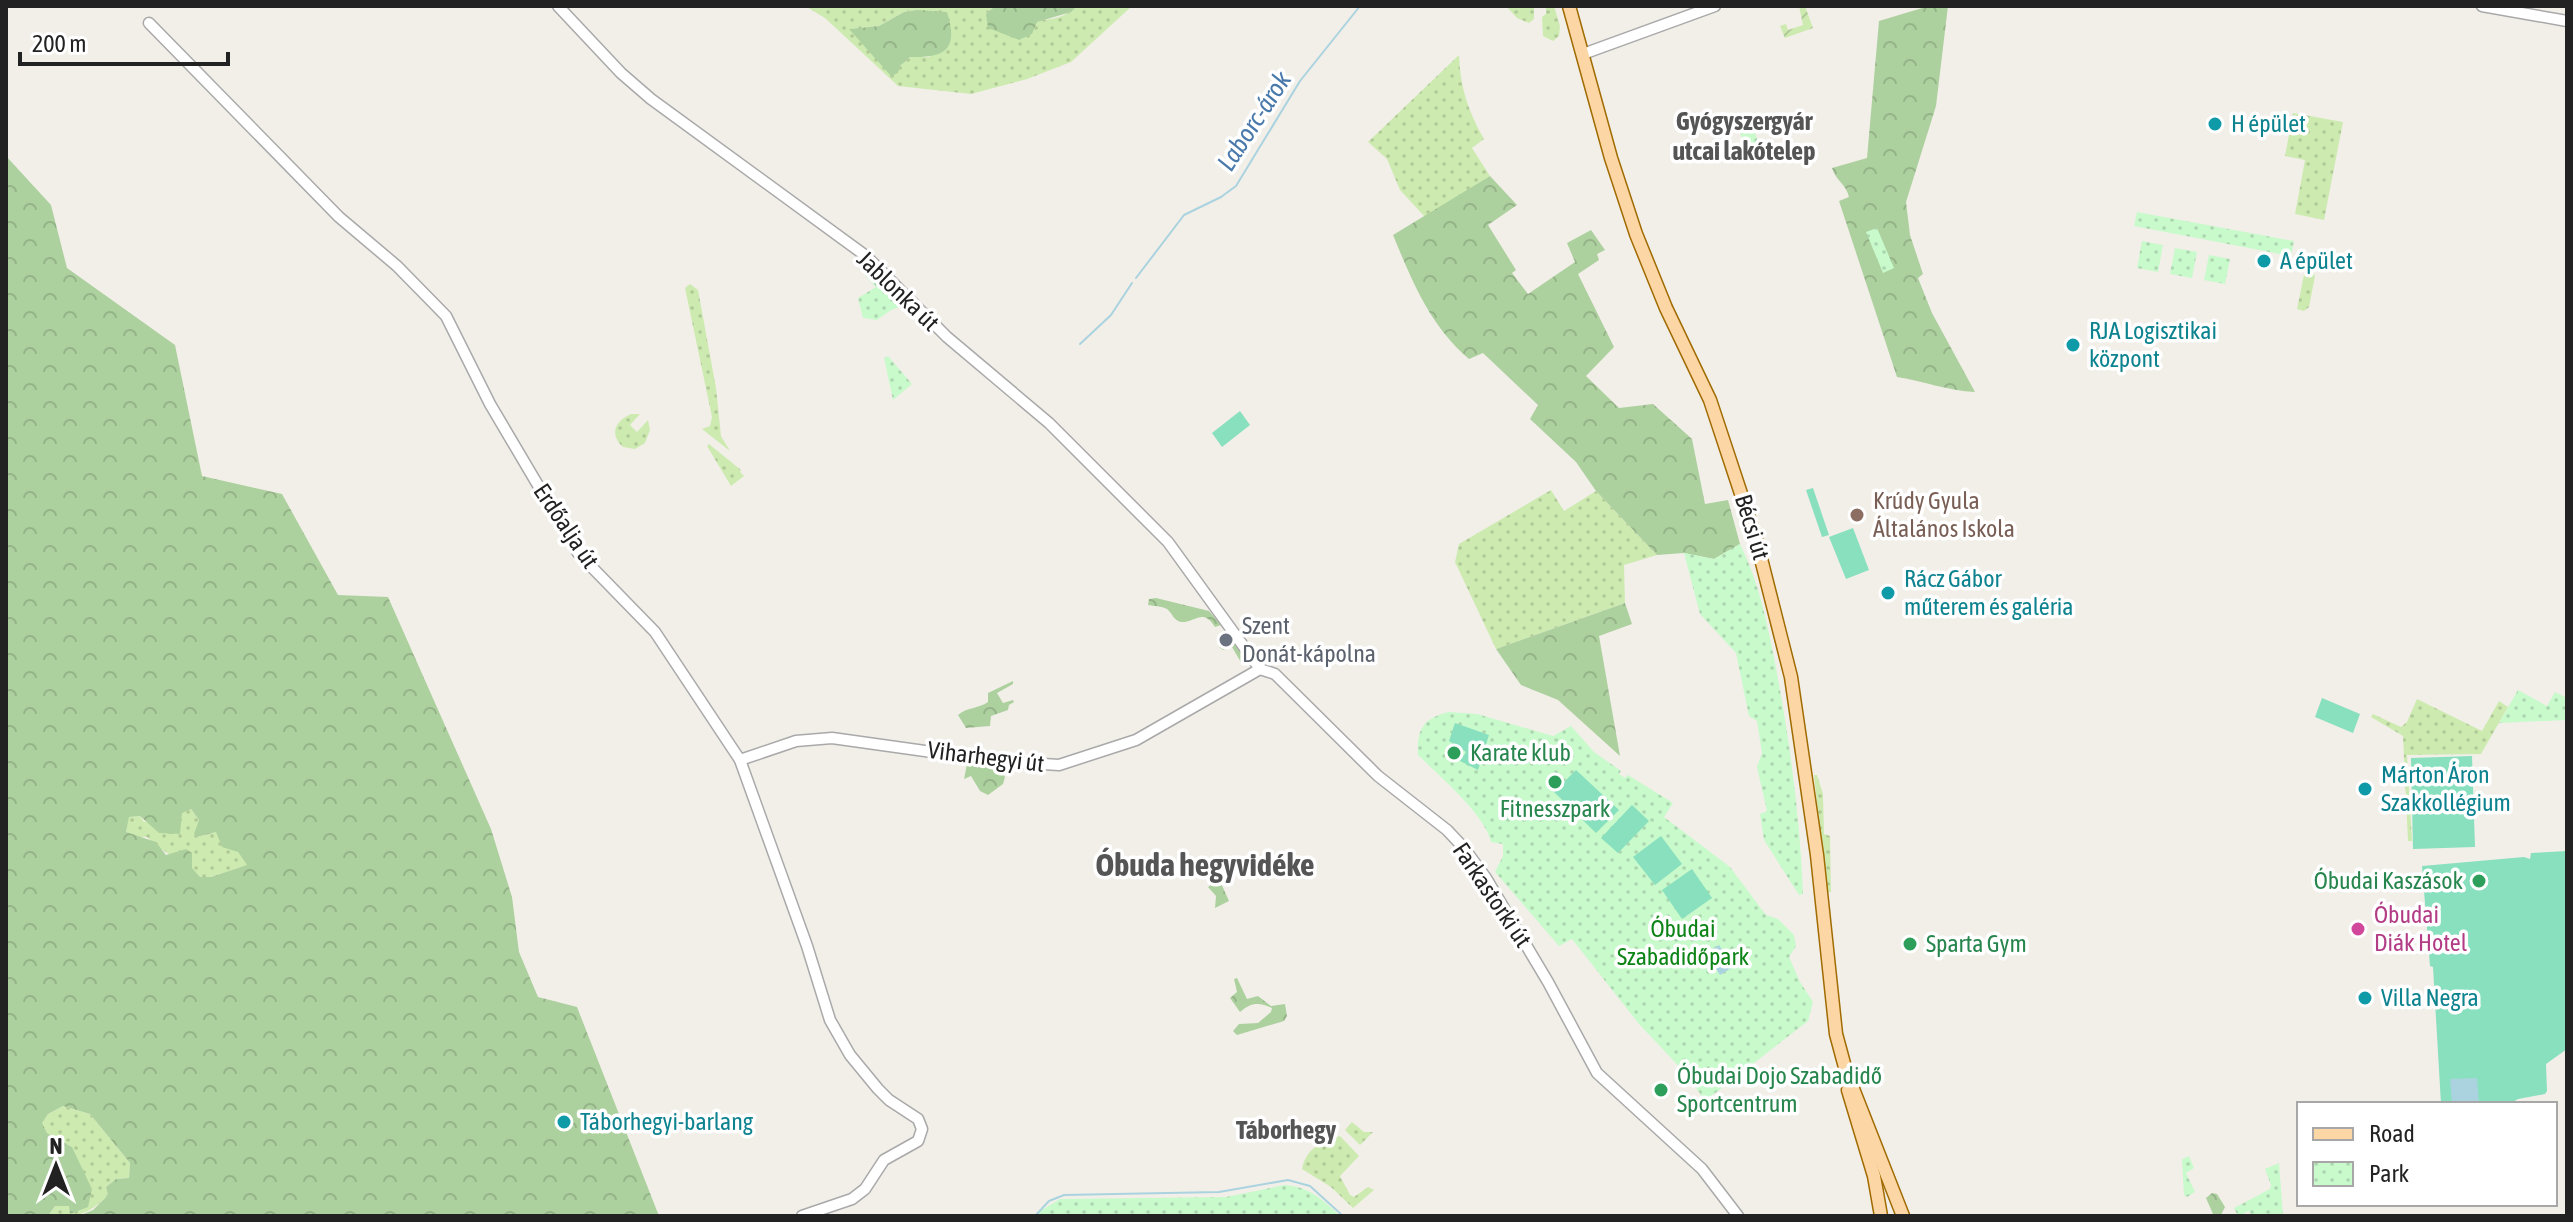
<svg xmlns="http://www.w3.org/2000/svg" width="2573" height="1222" viewBox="0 0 2573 1222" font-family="'Asap Condensed',sans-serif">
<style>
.grass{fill:url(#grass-dots);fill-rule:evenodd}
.forest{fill:url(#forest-crowns);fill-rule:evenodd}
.park{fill:url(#park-dots)}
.garden{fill:url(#garden-furrows)}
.pitch{fill:#88e0be}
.water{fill:#aad3df}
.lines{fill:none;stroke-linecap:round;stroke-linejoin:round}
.stream{stroke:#aad3df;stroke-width:2}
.minor-casing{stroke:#a9a9a9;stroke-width:13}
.major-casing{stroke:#a06b00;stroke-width:15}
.minor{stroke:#fff;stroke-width:10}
.major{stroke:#fcd6a4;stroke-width:12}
.culture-dot{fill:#0f9aa8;stroke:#fff;stroke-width:3}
.education-dot{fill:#8d6e63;stroke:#fff;stroke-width:3}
.worship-dot{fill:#6b7280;stroke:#fff;stroke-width:3}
.leisure-dot{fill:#2e9e5b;stroke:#fff;stroke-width:3}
.hotel-dot{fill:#d1479c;stroke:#fff;stroke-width:3}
.labels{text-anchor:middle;stroke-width:7;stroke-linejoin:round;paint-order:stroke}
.culture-label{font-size:24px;fill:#0d838f;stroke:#fff;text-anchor:start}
.street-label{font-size:24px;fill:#222;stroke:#fff}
.education-label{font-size:24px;fill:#785e54;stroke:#fff;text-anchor:start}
.worship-label{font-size:24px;fill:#5b616d;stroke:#fff;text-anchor:start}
.leisure-label{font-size:24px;fill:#27864d;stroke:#fff;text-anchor:start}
.hotel-label{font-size:24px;fill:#b23c85;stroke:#fff;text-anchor:start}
.park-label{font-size:24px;fill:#0c8416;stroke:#fff}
.water-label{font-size:26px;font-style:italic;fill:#4a7aab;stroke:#fff}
.neighbourhood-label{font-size:26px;font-weight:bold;fill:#555;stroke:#fff}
.district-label{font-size:32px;font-weight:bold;fill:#555;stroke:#fff}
</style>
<defs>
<pattern id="grass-dots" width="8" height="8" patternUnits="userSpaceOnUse" patternTransform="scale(2)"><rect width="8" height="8" fill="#cdebb0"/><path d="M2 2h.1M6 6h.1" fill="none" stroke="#b0c997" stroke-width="1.8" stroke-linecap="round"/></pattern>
<pattern id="forest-crowns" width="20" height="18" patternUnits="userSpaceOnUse" patternTransform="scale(2)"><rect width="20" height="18" fill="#add19e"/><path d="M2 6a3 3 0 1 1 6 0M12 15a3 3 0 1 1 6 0" fill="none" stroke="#95b388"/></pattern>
<pattern id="park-dots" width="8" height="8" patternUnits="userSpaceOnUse" patternTransform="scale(2)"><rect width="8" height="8" fill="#c8facc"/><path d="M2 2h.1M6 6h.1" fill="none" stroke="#acd6af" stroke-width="1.8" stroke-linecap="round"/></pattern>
<pattern id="garden-furrows" width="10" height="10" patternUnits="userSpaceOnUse" patternTransform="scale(2)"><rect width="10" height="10" fill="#cdebb0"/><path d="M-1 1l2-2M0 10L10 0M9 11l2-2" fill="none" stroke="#b0c997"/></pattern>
</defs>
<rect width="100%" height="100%" fill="#f2efe9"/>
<g class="grass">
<path d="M805,6H995L986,14C1013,18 1055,29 1077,6H1132L1071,62L1027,79L971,94L898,86L825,18ZM917,10L930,57H910L900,66L850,29L879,26L904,12Z"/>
<polygon points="1506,6 1534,6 1534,19 1529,23 1517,18"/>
<polygon points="1546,6 1554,6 1560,26 1559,36 1553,41 1543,36 1542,17 1546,14"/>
<path d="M1459,55C1460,87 1468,111 1484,139L1472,148L1490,176L1425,217L1400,190L1387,159L1368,142Z"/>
<polygon points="2293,113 2343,122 2324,220 2295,214 2305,160 2285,156"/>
<polygon points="2305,270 2312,272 2315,276 2309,307 2304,311 2297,309"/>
<polygon points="690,284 698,290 716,388 721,436 730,451 702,429 710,426 712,417 685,288"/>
<path d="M631,414H640L630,425L637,432L648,420L650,430L645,443L635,449L623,447C609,434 615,421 631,414Z"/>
<polygon points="709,444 741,470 740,472 744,476 731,486 707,446"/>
<polygon points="1551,490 1564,511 1596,491 1657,555 1624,565 1625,603 1496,649 1455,562 1459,544"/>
<polygon points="2417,699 2482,731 2499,701 2508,707 2481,754 2407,755 2412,841 2408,841 2403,736 2371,717 2373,714 2401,727 2407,722"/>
<polygon points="1814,775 1817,775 1823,794 1824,834 1830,836 1831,892 1826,892"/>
<path d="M191,809L199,820L197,837L216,832L238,852L248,865L211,877H200C186,862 164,854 147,837H136L126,832L128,817L140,816L144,822Z"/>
<path d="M63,1106L90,1114L130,1163L129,1178L116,1179L106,1187L108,1195C86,1217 78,1216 48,1216L55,1206H70V1213L72,1147L47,1133L41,1123L48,1114Z"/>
<polygon points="1352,1122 1364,1132 1373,1132 1360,1145 1345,1130"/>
<path d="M1340,1136L1359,1156L1340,1176L1350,1195L1354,1197L1368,1187L1374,1190L1353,1208L1331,1187L1302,1169C1306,1149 1321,1141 1340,1136Z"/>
</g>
<g class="forest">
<polygon points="995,6 1077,6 1071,12 1037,22 1032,34 1019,40 988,28 986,14"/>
<path d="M1929,6H1948L1936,106L1906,202L1910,235L1923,274L1918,278L1932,313L1975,392C1948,391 1924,381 1897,377L1839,201L1849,197C1846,184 1836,181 1832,168L1867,158L1879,21Z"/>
<path d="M917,10L947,12C959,50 945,58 910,57L900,66L898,73L891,76L849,29L879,26L904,12Z"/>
<path d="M6,156L51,205L67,268L175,345L202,476L282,494L338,595L388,597L491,829L512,897L519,952L538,997L577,1007L659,1216H79L93,1210L108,1195L106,1187L116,1179L129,1178L130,1163L90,1114L63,1106L48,1114L42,1123L47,1133L72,1147L92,1189L88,1207L70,1214L69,1206H55L48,1216H6ZM191,809L199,820L194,834L197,837L216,832L222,847L238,852L247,865L211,877H200L192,868V853L186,849L166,855L156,842L126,832L129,817L140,816L159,833L180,834L182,813Z"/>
<path d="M1490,176L1517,205L1488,225L1516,270L1512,273L1528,294L1575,262L1567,243L1591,230L1605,250L1597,254L1599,260L1578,274L1614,347L1586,376L1619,408L1653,404L1692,439L1705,504L1728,500L1740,544L1714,559L1684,553L1657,555L1596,491L1576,462L1530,419L1538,405L1483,353L1469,359C1430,326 1412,281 1393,235Z"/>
<path d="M1156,598L1209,611L1221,625L1215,627C1203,607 1195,623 1181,622C1174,621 1172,613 1167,609C1161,606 1154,606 1148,605L1149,599Z"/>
<polygon points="1625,603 1632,624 1599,636 1620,756 1558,700 1521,685 1496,649"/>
<polygon points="1225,630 1229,634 1221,640 1223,645 1233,640 1247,664 1242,664 1232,647 1223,650 1219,647 1217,640"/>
<path d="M1013,681V684L997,693L1003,703L1013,700L1014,702L1009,705L1008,710L991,716L990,726L966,728L958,715C967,707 978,709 988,702V693Z"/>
<polygon points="967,764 999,768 1005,777 1003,784 988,795 980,791 971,776 964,779"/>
<polygon points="1219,879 1229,901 1215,908 1216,896 1208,887"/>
<path d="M1237,978L1247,999L1258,996L1271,1006L1285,1004L1287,1016L1284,1021L1237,1035L1233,1031L1239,1024L1258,1023L1271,1012L1272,1008C1259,1002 1251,1002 1240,1012L1230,998L1237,992L1234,979Z"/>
<polygon points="2212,1193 2217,1194 2225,1207 2221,1215 2213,1214 2206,1198"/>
</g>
<g class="park">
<polygon points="1752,125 1761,150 1748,154 1739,130"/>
<polygon points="2137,212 2294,241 2291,256 2134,226"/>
<polygon points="1877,228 1894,268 1883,273 1866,232"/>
<polygon points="2142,241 2163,245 2158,272 2137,268"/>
<polygon points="2175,248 2197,252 2192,278 2170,274"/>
<polygon points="2209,255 2230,259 2225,284 2204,280"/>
<polygon points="866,263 909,304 891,310 877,320 863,318 858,298 876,287 859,269"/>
<polygon points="888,356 912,384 893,400 884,358"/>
<path d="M1740,544C1759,582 1768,626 1776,668C1790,742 1800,818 1803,894L1799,895L1764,840L1760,814L1767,811L1757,767L1762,753L1757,721L1749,716L1736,653L1700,614L1684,553L1714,559Z"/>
<polygon points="2518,690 2547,706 2555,692 2567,698 2567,720 2499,723"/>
<path d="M1449,712L1477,714L1553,736L1571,726L1594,752L1621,771L1619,774L1625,778L1628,775L1673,803L1664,817L1730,867L1766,915L1778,919L1794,935L1796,946L1789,957L1800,982L1813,1002L1808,1021L1705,1101L1688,1076L1639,1024L1572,939L1559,946L1495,872L1503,856V844L1491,842C1485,814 1439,776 1418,755C1417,729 1423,718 1449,712Z"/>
<polygon points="2189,1156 2194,1168 2186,1173 2195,1192 2187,1197 2184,1195 2182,1159"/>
<polygon points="2279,1163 2283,1216 2252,1216 2249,1211 2238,1216 2234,1208 2270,1189 2271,1185 2265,1169"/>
<path d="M1285,1185C1310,1187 1322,1199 1340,1216H1032L1060,1199L1226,1197Z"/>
</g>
<polygon class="garden" points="1799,6 1805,6 1813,28 1785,38 1780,26 1786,24 1788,30 1803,25"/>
<g class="pitch">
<polygon points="1240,411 1250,425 1222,447 1212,433"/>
<polygon points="1813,488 1829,535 1822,537 1806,490"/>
<polygon points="1853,528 1869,570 1846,579 1829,537"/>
<polygon points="2322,698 2360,714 2353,733 2315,717"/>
<polygon points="1455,723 1489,735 1478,770 1460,761 1466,752 1449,741"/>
<polygon points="2472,756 2475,847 2413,849 2411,758"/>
<polygon points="1576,770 1619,810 1596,833 1554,792"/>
<polygon points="1632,805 1649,821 1618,853 1601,838"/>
<polygon points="1661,836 1682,864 1655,885 1633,857"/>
<polygon points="2567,851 2567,1049 2546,1064 2547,1091 2545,1094 2518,1099 2510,1104 2441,1104 2433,967 2430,966 2422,866 2524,857 2530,859 2531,853"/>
<polygon points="1692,869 1712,898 1682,919 1662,890"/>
</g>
<g class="water">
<polygon points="1719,945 1733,967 1720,975 1706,953"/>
<polygon points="2477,1078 2479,1104 2452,1104 2450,1079"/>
</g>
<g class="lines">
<g class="stream">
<polyline points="1136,278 1184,215 1221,197 1236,186 1300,81 1360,6"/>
<polyline points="1080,344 1111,315 1132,283"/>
<polyline points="1035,1216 1049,1201 1064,1195 1219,1192 1288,1180 1310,1186 1343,1216"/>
</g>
<defs>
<g id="minor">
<polyline points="558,6 621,73 651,99 866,256 947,337 1049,423 1168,542 1260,669 1275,674 1378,776 1447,830 1464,848 1486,878 1548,982 1597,1073 1702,1169 1738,1216"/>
<polyline points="2482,6 2567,21"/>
<polyline points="149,23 339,217 397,266 446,316 490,404 578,553 655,632 740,760 807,946 830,1020 850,1055 878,1089 889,1100 918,1119 922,1129 918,1141 884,1160 865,1189 852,1199 802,1216"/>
<polyline points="1583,54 1715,6"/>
<polyline points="740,760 796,741 832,738 996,761 1059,765 1136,740 1260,669"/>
</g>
<g id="major">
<polyline points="1569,6 1611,158 1636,234 1666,308 1710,400 1756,539 1791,677 1817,855 1836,1034 1846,1071 1903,1216"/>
<polyline points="1848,1090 1874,1176 1881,1216"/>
</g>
</defs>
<use href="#minor" class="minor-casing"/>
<use href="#major" class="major-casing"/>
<use href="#minor" class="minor"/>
<use href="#major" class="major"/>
</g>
<g class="culture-dot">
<circle cx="2215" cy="124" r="8"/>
<circle cx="2264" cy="261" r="8"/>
<circle cx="2073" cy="345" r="8"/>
<circle cx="1888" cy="593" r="8"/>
<circle cx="2365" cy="789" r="8"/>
<circle cx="2365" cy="998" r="8"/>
<circle cx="564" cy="1122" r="8"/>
</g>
<circle class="education-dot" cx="1857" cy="515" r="8"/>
<circle class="worship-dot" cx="1226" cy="640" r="8"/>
<g class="leisure-dot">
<circle cx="1454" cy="753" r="8"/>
<circle cx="1555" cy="782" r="8"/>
<circle cx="2479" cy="881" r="8"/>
<circle cx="1910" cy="944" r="8"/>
<circle cx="1661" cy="1090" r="8"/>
</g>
<circle class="hotel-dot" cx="2358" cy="929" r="8"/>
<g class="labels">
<g class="culture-label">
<text x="2231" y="132">H épület</text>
<text x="2280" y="269">A épület</text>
<text x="2089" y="339">RJA Logisztikai<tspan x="2089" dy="28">központ</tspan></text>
<text x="1904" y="587">Rácz Gábor<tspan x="1904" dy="28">műterem és galéria</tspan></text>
<text x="2381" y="783">Márton Áron<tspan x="2381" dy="28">Szakkollégium</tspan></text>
<text x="2381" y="1006">Villa Negra</text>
<text x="580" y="1130">Táborhegyi-barlang</text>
</g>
<g class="street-label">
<text transform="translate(898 291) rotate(44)" y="8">Jablonka út</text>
<text transform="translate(566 526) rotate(56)" y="8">Erdőalja út</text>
<text transform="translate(1752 527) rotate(73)" y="8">Bécsi út</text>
<text transform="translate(986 757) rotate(7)" y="8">Viharhegyi út</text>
<text transform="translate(1492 895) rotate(56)" y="8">Farkastorki út</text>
</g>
<g class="education-label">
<text x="1873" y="509">Krúdy Gyula<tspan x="1873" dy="28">Általános Iskola</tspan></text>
</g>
<g class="worship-label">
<text x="1242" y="634">Szent<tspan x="1242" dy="28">Donát-kápolna</tspan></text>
</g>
<g class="leisure-label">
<text x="1470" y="761">Karate klub</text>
<text x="1555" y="817" text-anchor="middle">Fitnesszpark</text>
<text x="2463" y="889" text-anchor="end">Óbudai Kaszások</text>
<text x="1926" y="952">Sparta Gym</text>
<text x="1677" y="1084">Óbudai Dojo Szabadidő<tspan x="1677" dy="28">Sportcentrum</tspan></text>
</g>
<g class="hotel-label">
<text x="2374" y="923">Óbudai<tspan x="2374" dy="28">Diák Hotel</tspan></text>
</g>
<g class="park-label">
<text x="1683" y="937">Óbudai<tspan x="1683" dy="28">Szabadidőpark</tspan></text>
</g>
<g class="water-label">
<text transform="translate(1254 121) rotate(-57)" y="9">Laborc-árok</text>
</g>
<g class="neighbourhood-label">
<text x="1744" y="130">Gyógyszergyár<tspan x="1744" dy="30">utcai lakótelep</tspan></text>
<text x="1286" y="1139">Táborhegy</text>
</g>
<g class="district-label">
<text x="1205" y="876">Óbuda hegyvidéke</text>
</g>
</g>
<rect width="2573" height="1222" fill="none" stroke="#222222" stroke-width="16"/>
<rect x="2297" y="1102" width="260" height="104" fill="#ffffff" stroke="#a7a7a7" stroke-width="2"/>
<rect x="2313" y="1128" width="40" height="12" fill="#fcd6a4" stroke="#a7a7a7" stroke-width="2"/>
<text x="2369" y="1142" font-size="24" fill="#222222">Road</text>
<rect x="2313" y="1162" width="40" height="24" fill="url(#park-dots)" stroke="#a7a7a7" stroke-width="2"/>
<text x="2369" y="1182" font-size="24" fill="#222222">Park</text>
<g transform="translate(56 1166)" stroke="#ffffff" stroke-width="6" paint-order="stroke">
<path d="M0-6L14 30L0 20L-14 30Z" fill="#222222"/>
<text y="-12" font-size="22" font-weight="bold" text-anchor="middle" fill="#222222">N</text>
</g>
<path d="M20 52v12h208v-12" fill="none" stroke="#222222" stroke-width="4"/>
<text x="32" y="52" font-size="24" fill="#222222" stroke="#ffffff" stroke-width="6" paint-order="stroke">200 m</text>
</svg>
